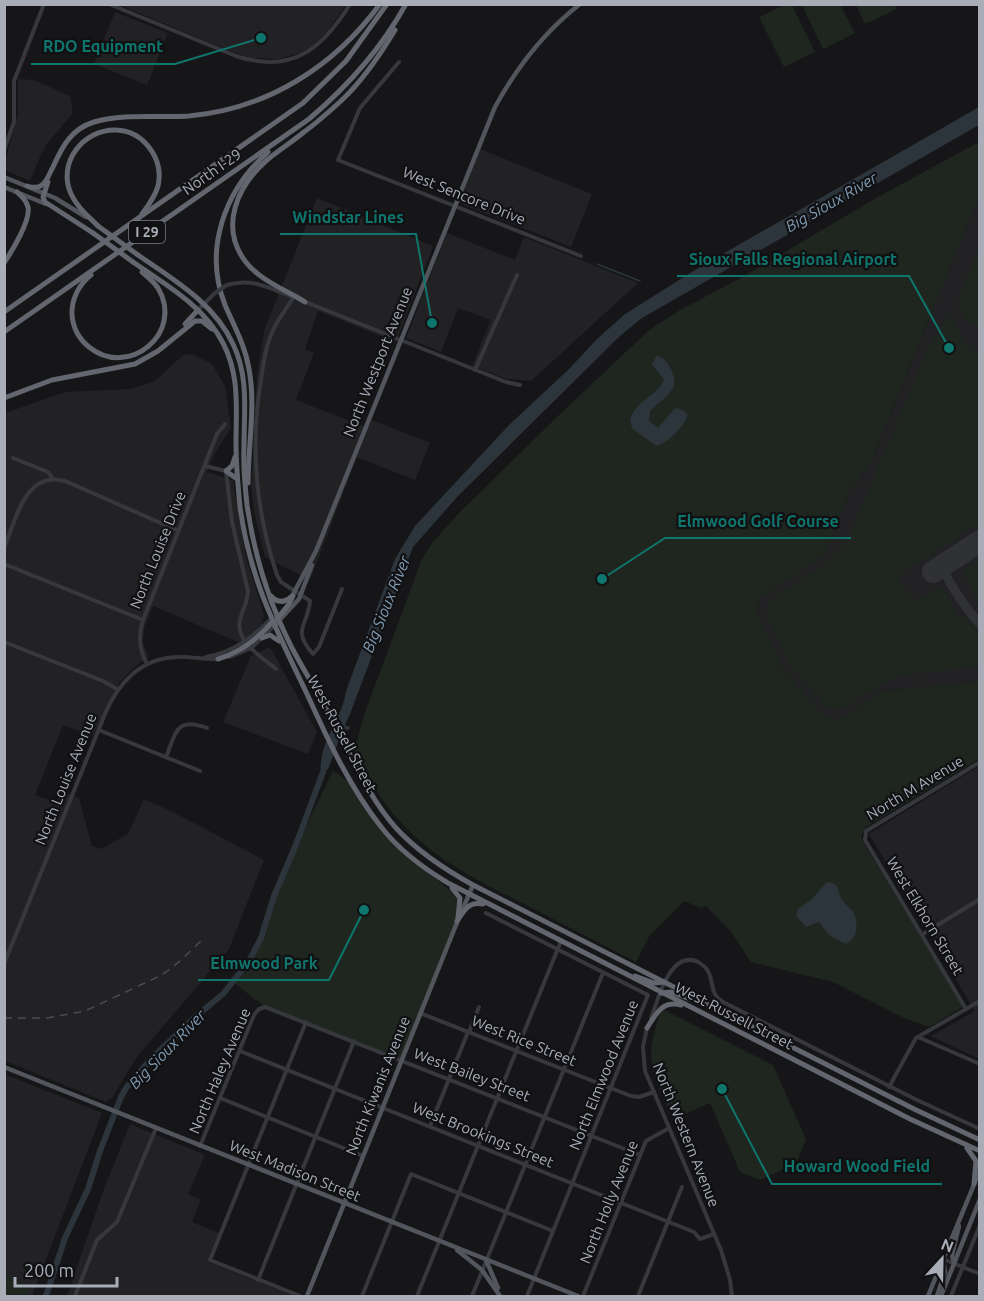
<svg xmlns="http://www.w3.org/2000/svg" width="984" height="1301" viewBox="0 0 984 1301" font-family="Ubuntu,sans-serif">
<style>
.built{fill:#222225}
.green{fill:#1e261f}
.water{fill:#2c353c}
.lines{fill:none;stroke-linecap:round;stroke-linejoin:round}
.stream{stroke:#2c353c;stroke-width:1.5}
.river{stroke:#2c353c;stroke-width:6}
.taxiway{stroke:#303135;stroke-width:9}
.runway{stroke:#303135;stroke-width:22}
.minor{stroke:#37383d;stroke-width:4}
.major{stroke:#53555c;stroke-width:4.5}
.highway{stroke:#63666e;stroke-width:5}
.rail{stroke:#4a4c52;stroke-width:1.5;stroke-dasharray:8 6;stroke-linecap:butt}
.minor-bridge{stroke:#37383d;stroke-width:4}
.highway-bridge{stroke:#63666e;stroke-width:5}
.labels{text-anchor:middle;stroke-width:4.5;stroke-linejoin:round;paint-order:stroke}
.shield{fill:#111113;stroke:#7b7e86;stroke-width:1.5}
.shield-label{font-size:14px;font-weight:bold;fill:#a8adb8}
.street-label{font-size:15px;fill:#a8adb8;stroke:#111113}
.water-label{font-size:16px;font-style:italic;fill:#7f9bb3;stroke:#111113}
.leader{fill:none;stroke:#0f766e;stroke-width:2}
.callout-dot{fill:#0f766e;stroke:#111113;stroke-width:2}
.callout-label{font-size:16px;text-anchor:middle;font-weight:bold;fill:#0f766e;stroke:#111113;stroke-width:4.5;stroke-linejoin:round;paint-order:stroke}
</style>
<rect width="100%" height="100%" fill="#161618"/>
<g class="built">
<polygon points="120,5 346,5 328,31 314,45 300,53 278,59 251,58 230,51"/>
<polygon points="115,12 168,33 147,85 94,64"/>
<polygon points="18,79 34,80 70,96 73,113 46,145 39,159 30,181 5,170 5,161 18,115"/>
<polygon points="480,149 592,194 571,247 459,203"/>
<polygon points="979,196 979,681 880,691 840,720 825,717 782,667 757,613 758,603 761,598 824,554 849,493 872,460"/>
<polygon points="317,198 433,246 396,342 318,311 305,349 314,353 296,400 368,428 372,420 430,443 415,480 357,457 310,580 265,557 255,516 251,488 257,376 264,331"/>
<polygon points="447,233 515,260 524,237 638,283 531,381 507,379 472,366 491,320 458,308 441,352 406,338"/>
<polygon points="192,354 212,364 225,386 231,428 215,453 207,472 233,480 245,553 264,615 263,620 261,625 240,643 153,606 144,628 143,643 149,657 133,668 119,683 93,736 63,725 35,795 55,802 66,793 79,798 92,846 101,849 128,834 144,799 175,813 264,860 229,949 136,1058 112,1098 106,1102 5,1061 5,413 65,392 131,389 155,381 183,355"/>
<polygon points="270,647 317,732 308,754 223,722 251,656"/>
<polygon points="979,766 979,1059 931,1036 975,1011 869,834"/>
<polygon points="4,1074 102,1113 32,1296 26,1296 5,1288"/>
<polygon points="130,1124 205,1155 188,1194 201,1200 192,1222 219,1233 208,1262 294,1296 67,1296 102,1194"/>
</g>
<g class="green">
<polygon points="785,5 792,5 815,52 784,67 759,17"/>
<polygon points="802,5 840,5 855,33 823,49"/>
<polygon points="856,5 894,5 897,9 865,24"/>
<path d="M979,142V196L872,460L849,493L824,555L761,598L758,603L757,612L782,667L825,717L840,720L880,691L979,681V759L866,827L861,836L863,842L962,1005L961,1008L929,1027L904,1018L833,982L751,962L731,932L706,906L701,908L684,901L650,935L636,962C599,943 563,924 526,905C478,881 431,858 395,816C378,797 366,772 354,750L365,712L422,559L432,543L460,512L560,414L648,331L680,310L746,275L876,198Z"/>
<path d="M979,247V325C965,324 960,315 958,301Z"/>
<polygon points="949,315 951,314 954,316 961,337 979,355 979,523 898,576 915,602 940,586 961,618 965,616 979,632 979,667 910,674 892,679 839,710 828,708 819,700 823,697 820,692 815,695 789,665 767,617 767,606 774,597 827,563 846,543 928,348"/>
<polygon points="979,560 979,604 972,593 964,572"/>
<path d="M333,771C357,783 372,818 390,837C411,860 436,879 460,898L457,921L401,1060L265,1007L233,982L255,950L287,865Z"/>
<path d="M662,1009L773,1065L806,1139L796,1164L760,1180L740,1172L710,1103L673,1119C652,1070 642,1061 662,1009Z"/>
<polygon points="5,1276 31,1286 27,1296 5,1296"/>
</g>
<g class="water">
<path d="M979,107V125L642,318L621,335L458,496L413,547L350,714L345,725L350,727L349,730L343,729L329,767L320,780C321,772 320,763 322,755C327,733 343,714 346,691L395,559L415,526L509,425L569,369L597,339L625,314L700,267Z"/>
<path d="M656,356C664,357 666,361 670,368C683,390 664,397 650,411L649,421L658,428L675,408L683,410L688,415C683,427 669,443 656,446L632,428L630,419C639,398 656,397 664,380L652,364Z"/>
<path d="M828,882L835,884C839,889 839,893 841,898C844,904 851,908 854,914C859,925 857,939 846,944L830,936L819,922L806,927L796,916L798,909L811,900L825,884Z"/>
</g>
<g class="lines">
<polyline class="stream" points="597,264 640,281"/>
<polyline class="river" points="46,1296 65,1238 88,1189 100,1151 121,1097 126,1088 152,1058 194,1018 223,994 249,961 261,938 274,896 295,847 323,772"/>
<path class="taxiway" d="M949,561C947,564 945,567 945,570C946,581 972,616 980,624"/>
<polyline class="runway" points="933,572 980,541"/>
<g class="minor">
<path d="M109,4L236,56C291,74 322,50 350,4"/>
<polyline points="399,62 360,108 338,160 581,256"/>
<polyline points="4,150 14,122 14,81 44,4"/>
<path d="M227,285C251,277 271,289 293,297"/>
<path d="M294,296C287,309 276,321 271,335C265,349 263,365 261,380C250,446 256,512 277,575L281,582L310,601C308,626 291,629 313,654L319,647L342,589"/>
<polyline points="303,301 506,382 520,385"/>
<polyline points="198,310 215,293"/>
<polyline points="475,370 517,275"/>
<polyline points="13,458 48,472 53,479"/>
<path d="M205,466L226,471L232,522L248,591C248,602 242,610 240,620C235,642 262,657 276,669"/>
<path d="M4,548C16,520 25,470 65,481L179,531"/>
<polyline points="4,564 143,620"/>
<polyline points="4,642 103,681 117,689"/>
<path d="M206,657C235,652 252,637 273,617"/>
<polyline points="230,657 251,648 274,626"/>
<path d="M147,664C139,649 138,636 143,620L217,434L225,424"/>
<polyline points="99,730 200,771"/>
<path d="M166,757C176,733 176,716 207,728"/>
<polyline points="486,913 648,995 527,1296"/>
<polyline points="923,934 980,899"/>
<path d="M4,964L105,714C118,683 141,658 177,657C191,656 205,660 219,659"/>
<polyline points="966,1009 865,840 866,831 980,762"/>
<polyline points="420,1013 631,1096 639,1097 654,1092"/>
<path d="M651,1018C658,1000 669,952 696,961C701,963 707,968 709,973C714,985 710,994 723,1002L917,1100L980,1129"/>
<polyline points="647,1028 643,1047 645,1071 721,1250 730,1280 732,1296"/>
<polyline points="469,1032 479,1007"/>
<polyline points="918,1037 980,1064"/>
<polyline points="240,1051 694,1232 700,1239 714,1234"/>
<polyline points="889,1087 916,1038 980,1001"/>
<polyline points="220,1098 363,1156"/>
<polyline points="430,1126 468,1032"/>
<polyline points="200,1146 254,1015 259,1009 265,1007 640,1155"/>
<polyline points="943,1259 980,1274"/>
<polyline points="258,1280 354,1041"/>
<polyline points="75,1296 97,1240 117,1222 156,1128"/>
<polyline points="300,1296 210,1260 306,1022"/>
<polyline points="362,1296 411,1174 553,1231"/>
<polyline points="417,1296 561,941"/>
<polyline points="472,1296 603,973"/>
<polyline points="583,1296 646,1141 669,1128"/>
<polyline points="638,1296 682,1187"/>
<polyline points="951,1296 980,1225"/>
</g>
<g class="major">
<polyline points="4,177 55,198 86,217"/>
<polyline points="4,187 46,204"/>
<path d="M291,598L316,551L495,107C517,67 544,32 580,4"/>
<polyline points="274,626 299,599 312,565"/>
<polyline points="461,913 473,885"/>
<polyline points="4,1067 578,1296"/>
<polyline points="457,1250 482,1270 500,1296"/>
<polyline points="486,1260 498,1288"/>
<polyline points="954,1263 952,1255 959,1226"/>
<polyline points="307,1296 458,920"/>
<polyline points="928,1296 980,1170"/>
<polyline points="937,1296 945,1272 943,1259"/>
<polyline points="941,1296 980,1199"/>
</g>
<g class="highway">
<polyline points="48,182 43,197 45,202 93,233"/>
<path d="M27,186C33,188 40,188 44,183C48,179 50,172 53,167C62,147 71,129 94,122C124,113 158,118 189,116C267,109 334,67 380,4"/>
<path d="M98,226C88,216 77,207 71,194C57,163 83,129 116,130C144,131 164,159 158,186C155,197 148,206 142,214"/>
<path d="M138,255C174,280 214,303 233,344C249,377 244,411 244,446C243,466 245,486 247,505C254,554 269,603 292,648C305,673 321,697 334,723C353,759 369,798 396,828C418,852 444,869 473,885L914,1109L980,1140"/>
<path d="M133,262C166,285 204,306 223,343C240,376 236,408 236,444C236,465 238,486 240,507C250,580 276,629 307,694C328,740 350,788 382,828C400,851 423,868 448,883L910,1119L980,1151"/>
<path d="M4,263C12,251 31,220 28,207C26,200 22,196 17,192"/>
<path d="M91,275C79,284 71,300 72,315C73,327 79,339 89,347C128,379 185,333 158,288C154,282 148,277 142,272"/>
<path d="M305,302C286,290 259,280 245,261C219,226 238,185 267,160C279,150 292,142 304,132C318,122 330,111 343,99C364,79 380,55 395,30"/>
<polyline points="4,312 303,103 346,61 387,4"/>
<polyline points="185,324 198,310"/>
<path d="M4,332L309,119C348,86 381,49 406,4"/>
<polyline points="4,398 52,380 135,364 158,351 195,321 202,321 212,329"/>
<polyline points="235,457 232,466 226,471 237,479"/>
<path d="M248,483C248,446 256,406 249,369C245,345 234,326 225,305C203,249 225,190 268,152"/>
<path d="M271,596C277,603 284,603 291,597"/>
<polyline points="277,619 289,604 293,596"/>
<polyline points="262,638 270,635 279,641"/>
<path d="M218,659C241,652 258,639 273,621"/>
<polyline points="452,888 460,898 458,918"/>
<path d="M457,921C464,911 468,901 483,904"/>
<polyline points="635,976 654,983 664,982"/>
<polyline points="661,993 671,992 693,1000"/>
<path d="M647,1028C656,1014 662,1000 681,1005"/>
<polyline points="967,1148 976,1161 974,1184"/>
</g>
<polyline class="rail" points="4,1018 47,1018 85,1011 162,975 180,961 202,940"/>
<polyline class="minor-bridge" points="215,293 227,285"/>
<g class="highway-bridge">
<polyline points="98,226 138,255"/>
<polyline points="93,233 133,262"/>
</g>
</g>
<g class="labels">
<rect class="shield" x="129" y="221" width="36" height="22" rx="4.5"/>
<g class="shield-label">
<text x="147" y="237">I 29</text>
</g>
<g class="street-label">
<text transform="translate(212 172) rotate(-35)" y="5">North I-29</text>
<text transform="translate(464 196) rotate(22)" y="5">West Sencore Drive</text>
<text transform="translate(378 362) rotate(-68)" y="5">North Westport Avenue</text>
<text transform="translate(158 550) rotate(-68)" y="5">North Louise Drive</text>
<text transform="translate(342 734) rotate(62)" y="5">West Russell Street</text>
<text transform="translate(66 779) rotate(-68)" y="5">North Louise Avenue</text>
<text transform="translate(915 788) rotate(-31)" y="5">North M Avenue</text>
<text transform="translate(925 916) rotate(59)" y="5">West Elkhorn Street</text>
<text transform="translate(734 1016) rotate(27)" y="5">West Russell Street</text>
<text transform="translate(524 1041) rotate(22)" y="5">West Rice Street</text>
<text transform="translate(220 1071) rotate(-67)" y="5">North Haley Avenue</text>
<text transform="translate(472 1075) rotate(21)" y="5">West Bailey Street</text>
<text transform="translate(604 1075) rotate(-68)" y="5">North Elmwood Avenue</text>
<text transform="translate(378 1086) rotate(-68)" y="5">North Kiwanis Avenue</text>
<text transform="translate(483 1135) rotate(22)" y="5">West Brookings Street</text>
<text transform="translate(686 1135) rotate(68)" y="5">North Western Avenue</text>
<text transform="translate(295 1171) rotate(22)" y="5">West Madison Street</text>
<text transform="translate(609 1202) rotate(-68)" y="5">North Holly Avenue</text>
</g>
<g class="water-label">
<text transform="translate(831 202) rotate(-30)" y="6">Big Sioux River</text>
<text transform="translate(386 604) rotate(-68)" y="6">Big Sioux River</text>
<text transform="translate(167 1049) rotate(-46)" y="6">Big Sioux River</text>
</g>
</g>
<path class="leader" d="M261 38L175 64H31M432 323L416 234H280M949 348L909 276H677M602 579L665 538H851M364 910L329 980H198M722 1089L772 1184H942"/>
<g class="callout-dot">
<circle cx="261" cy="38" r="6"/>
<circle cx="432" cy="323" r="6"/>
<circle cx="949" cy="348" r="6"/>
<circle cx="602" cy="579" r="6"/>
<circle cx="364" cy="910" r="6"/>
<circle cx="722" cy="1089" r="6"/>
</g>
<g class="callout-label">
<text x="103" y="52">RDO Equipment</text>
<text x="348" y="223">Windstar Lines</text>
<text x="793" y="265">Sioux Falls Regional Airport</text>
<text x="758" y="527">Elmwood Golf Course</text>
<text x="264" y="969">Elmwood Park</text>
<text x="857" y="1172">Howard Wood Field</text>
</g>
<rect width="984" height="1301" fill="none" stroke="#a8adb8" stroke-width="12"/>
<g transform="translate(942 1259) rotate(22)" stroke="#111113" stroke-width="4.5" paint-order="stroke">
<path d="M0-4.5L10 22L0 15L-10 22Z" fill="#a8adb8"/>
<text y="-9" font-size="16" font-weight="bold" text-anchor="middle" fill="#a8adb8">N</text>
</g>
<path d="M15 1277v9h102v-9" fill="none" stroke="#a8adb8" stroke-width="3"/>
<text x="24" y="1277" font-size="18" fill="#a8adb8" stroke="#111113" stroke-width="4.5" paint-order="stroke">200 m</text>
</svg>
